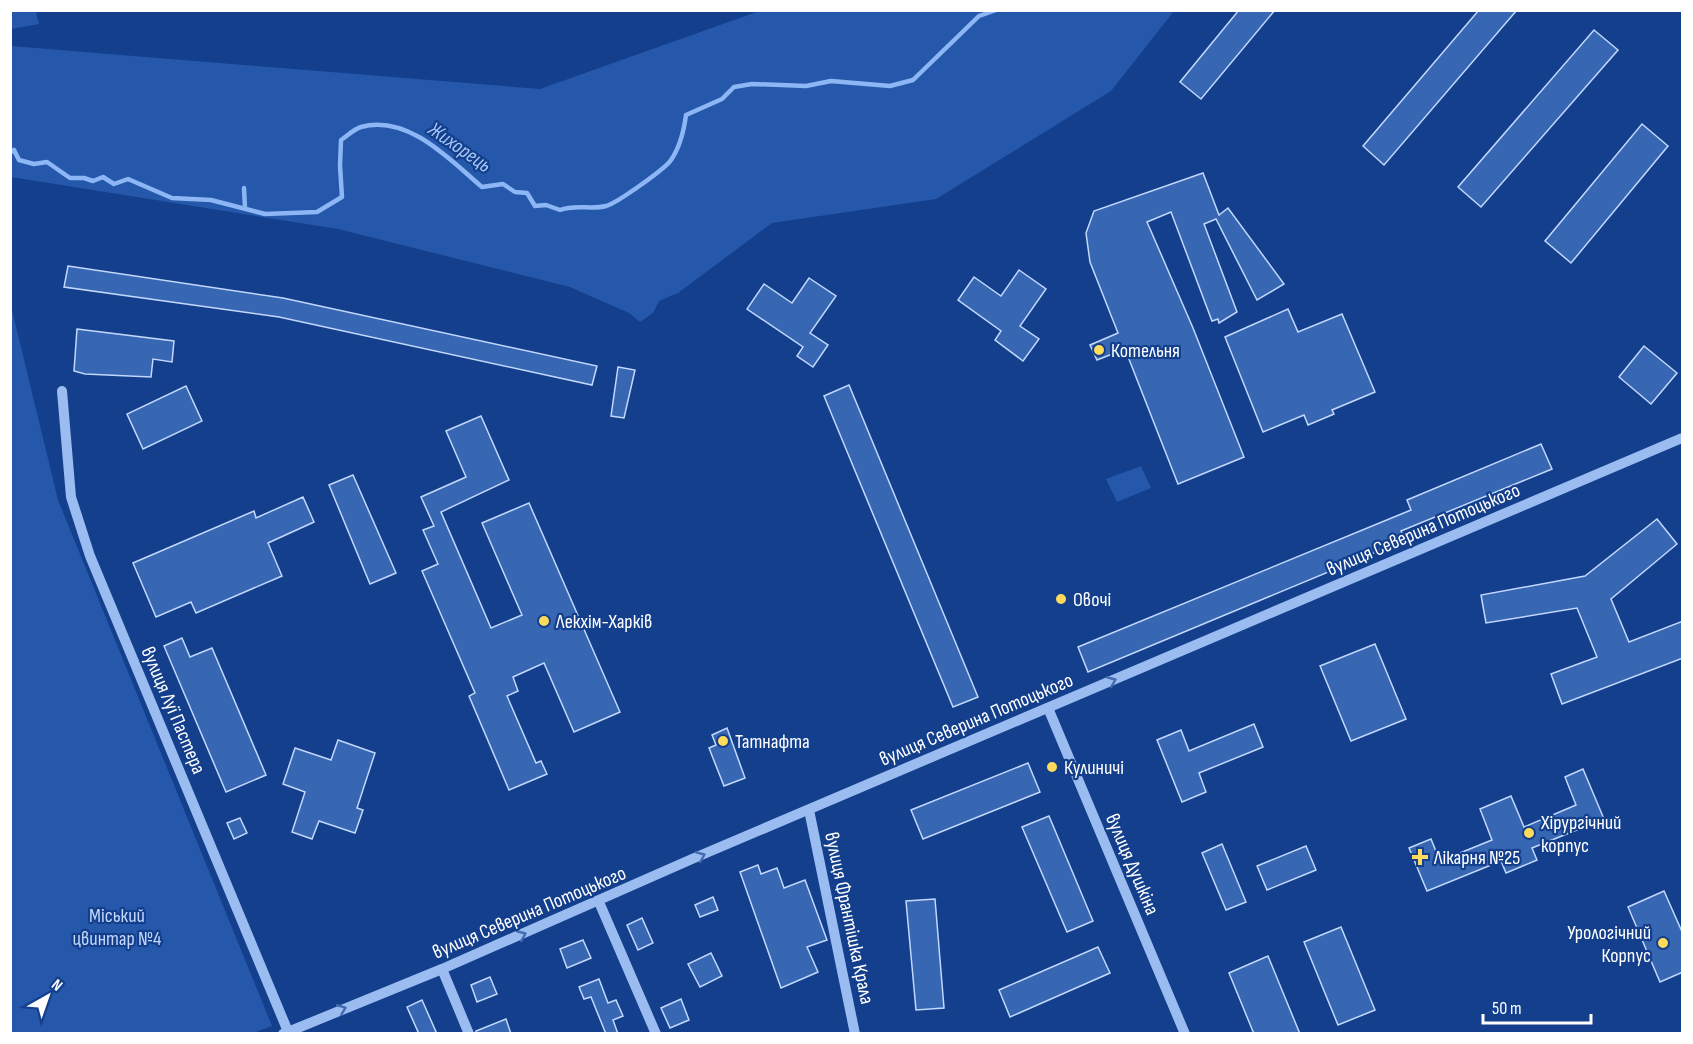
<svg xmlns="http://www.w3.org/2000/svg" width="1693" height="1044" viewBox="0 0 1693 1044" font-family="'Sofia Sans Condensed',sans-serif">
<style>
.green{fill:#2558ab}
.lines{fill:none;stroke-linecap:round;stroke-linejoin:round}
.stream{stroke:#8db6f4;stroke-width:4.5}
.building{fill:#3766b3;stroke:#c2d8fc;stroke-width:1.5}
.minor{stroke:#9bbcf0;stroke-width:10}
.oneway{stroke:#436baf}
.poi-dot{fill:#ffdb5b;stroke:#133f8c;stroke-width:2}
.labels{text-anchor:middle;stroke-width:4.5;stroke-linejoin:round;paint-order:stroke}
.poi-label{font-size:20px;fill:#fff;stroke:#133f8c;text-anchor:start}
.street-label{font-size:20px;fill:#fff;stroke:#133f8c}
.park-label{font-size:20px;fill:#c2d8fc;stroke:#133f8c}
.water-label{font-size:21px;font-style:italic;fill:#a7c6f8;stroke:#133f8c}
</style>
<rect width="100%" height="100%" fill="#133f8c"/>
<g class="green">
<polygon points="11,10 36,11 39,24 11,29"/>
<polygon points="762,10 1174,11 1111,91 936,199 772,223 678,293 659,301 653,313 640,322 629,313 570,287 338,229 11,177 11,46 540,89"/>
<polygon points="11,306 58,500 272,1026 253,1033 11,1033"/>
<polygon points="1141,466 1151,488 1117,502 1106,479"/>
</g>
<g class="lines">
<g class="stream">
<path d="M10,153L14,150L19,160L34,164L47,162L70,178H84L93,181L103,177L114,184L128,179L172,198L211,200L265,214L317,212L342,197L340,166L341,140C347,136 354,129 361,127C408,114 450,160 482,187L503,184L515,192L527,193L535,206L546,205L560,210C575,204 591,210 606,206C617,203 665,169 671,160C680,147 684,130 686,115L722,99L734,87L752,84L806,86L831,81L890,86L913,80L979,16L996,10"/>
<polyline points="244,188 245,208"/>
</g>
</g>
<g class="building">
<polygon points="1239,10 1275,10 1201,99 1180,82"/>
<polygon points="1479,10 1517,10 1384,165 1363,146"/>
<polygon points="1594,30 1618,50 1481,207 1458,187"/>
<polygon points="1642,124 1668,146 1571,263 1545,241"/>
<polygon points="1203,173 1219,215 1228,208 1284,284 1257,300 1216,219 1204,224 1237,312 1219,323 1218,319 1212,321 1171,212 1147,222 1193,328 1244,457 1178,484 1125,349 1097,360 1090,345 1118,333 1090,262 1086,233 1094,211"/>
<polygon points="68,266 283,298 597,366 592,385 279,317 64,287"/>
<polygon points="1019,270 1046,289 1020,326 1039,339 1023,361 995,340 1001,331 958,300 974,277 1001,296"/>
<polygon points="809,278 836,296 810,333 828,345 813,367 797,356 803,347 747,309 764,284 792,303"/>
<polygon points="1288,309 1298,332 1342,314 1375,392 1332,410 1334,414 1308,425 1304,415 1263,432 1225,337"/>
<polygon points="77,329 174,341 172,362 153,359 151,377 85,374 74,371"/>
<polygon points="1644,346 1677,373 1651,404 1619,377"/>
<polygon points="618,367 635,370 624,418 611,416"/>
<polygon points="849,385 978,697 953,707 824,396"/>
<polygon points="186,386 202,421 143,449 127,414"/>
<polygon points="481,416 509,480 441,512 491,628 522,615 482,523 529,503 620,712 574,732 544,663 513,677 518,691 507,696 536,763 541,761 547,774 509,790 469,696 475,693 422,571 438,564 423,530 434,526 421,497 466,477 446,431"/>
<polygon points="1541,444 1552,469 1401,531 1405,540 1088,672 1078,647 1411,510 1407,500"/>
<polygon points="353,475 396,573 370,584 329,485"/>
<polygon points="303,497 314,522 268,543 282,576 196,613 191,602 156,617 133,563 254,511 256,518"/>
<polygon points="1657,519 1677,544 1611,599 1629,642 1683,621 1683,658 1562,704 1551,674 1597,657 1577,608 1486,623 1481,595 1585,576"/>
<polygon points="182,638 190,657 212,648 266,775 226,792 164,646"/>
<polygon points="1375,644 1406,719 1351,741 1320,666"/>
<polygon points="1254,724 1263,747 1199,773 1206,792 1182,802 1157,740 1181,730 1189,751"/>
<polygon points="727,728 745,778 724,786 709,748 716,745 712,735"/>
<polygon points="338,740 375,753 357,808 363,810 355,833 319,821 312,839 292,832 305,792 283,784 295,748 331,760"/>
<polygon points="1028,763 1040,792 923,839 911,810"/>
<polygon points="1583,769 1604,819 1532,848 1537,860 1506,873 1501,861 1427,891 1409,848 1431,839 1440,861 1492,840 1480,809 1511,796 1524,827 1576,805 1565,777"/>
<polygon points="1049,816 1093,921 1067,932 1022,827"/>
<polygon points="240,818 247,833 234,839 227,823"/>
<polygon points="1222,844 1246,902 1226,910 1202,853"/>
<polygon points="1306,846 1316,870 1267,890 1257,866"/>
<polygon points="758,865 761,874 777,868 784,888 805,880 827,940 807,947 818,972 781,988 740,872"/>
<polygon points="1664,891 1683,934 1683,972 1660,982 1628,907"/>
<polygon points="713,897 718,910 700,917 695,905"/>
<polygon points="935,899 944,1008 916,1010 906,901"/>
<polygon points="642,918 653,943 638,950 627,925"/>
<polygon points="1341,927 1375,1010 1338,1025 1304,942"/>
<polygon points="583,940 591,958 567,968 560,949"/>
<polygon points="1098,947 1110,973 1010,1017 999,990"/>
<polygon points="711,953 722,976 700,987 688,964"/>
<polygon points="1268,956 1300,1034 1254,1034 1229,973"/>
<polygon points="490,977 497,994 477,1002 471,985"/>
<polygon points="599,979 608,1003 616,1000 623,1016 613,1020 618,1034 606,1034 591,997 584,999 579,987"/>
<polygon points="681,999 689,1020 670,1028 661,1008"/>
<polygon points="422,1000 437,1034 419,1034 407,1007"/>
<polygon points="506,1019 511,1034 476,1034 476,1031"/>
</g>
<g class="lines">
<g class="minor">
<polyline points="62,391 71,497 90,556 289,1034"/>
<polyline points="1048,708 1185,1034"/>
<polyline points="809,810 855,1034"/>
<polyline points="599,902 656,1034"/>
<polyline points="442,969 469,1034"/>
<polyline points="283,1034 442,969 692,859 1682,438"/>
</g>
</g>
<defs><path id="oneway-chevron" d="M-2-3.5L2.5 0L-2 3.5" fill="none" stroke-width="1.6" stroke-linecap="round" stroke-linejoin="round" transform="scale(1.5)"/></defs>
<g class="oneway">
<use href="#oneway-chevron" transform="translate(1112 681) rotate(-23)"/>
<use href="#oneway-chevron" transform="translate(701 856) rotate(-23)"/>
<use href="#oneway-chevron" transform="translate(522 935) rotate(-23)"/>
<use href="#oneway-chevron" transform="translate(342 1009) rotate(-22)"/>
</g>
<g class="poi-dot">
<circle cx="1099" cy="350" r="6"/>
<circle cx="1061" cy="599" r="6"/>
<circle cx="544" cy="621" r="6"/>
<circle cx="723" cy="741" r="6"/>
<circle cx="1052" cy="767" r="6"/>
<circle cx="1529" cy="833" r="6"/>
<path d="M1417 848h6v6h6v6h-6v6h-6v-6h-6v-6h6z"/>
<circle cx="1663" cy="943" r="6"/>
</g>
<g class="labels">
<g class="poi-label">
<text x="1111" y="357">Котельня</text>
<text x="1073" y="606">Овочі</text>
<text x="556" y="628">Лекхім-Харків</text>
<text x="735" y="748">Татнафта</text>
<text x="1064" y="774">Кулиничі</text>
<text x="1541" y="829">Хірургічний<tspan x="1541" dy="23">корпус</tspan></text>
<text x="1434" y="864">Лікарня №25</text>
<text x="1651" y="939" text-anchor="end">Урологічний<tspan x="1651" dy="23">Корпус</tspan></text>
</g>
<g class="street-label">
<text transform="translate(1423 529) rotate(-23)" y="7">вулиця Северина Потоцького</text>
<text transform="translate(174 710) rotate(67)" y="7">вулиця Луї Пастера</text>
<text transform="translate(976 719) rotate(-23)" y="7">вулиця Северина Потоцького</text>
<text transform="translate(1133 864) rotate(67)" y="7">вулиця Душкіна</text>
<text transform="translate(529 912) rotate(-23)" y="7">вулиця Северина Потоцького</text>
<text transform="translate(850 918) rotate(78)" y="7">вулиця Франтішка Крала</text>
</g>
<g class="park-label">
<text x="117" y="922">Міський<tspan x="117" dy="23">цвинтар №4</tspan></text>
</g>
<g class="water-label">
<text transform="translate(460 147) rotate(35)" y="7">Жихорець</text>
</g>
</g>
<rect width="1693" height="1044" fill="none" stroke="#ffffff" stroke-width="24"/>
<g transform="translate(48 996) rotate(40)" stroke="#133f8c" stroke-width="4.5" paint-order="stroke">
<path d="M0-4.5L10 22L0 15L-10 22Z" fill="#ffffff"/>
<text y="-9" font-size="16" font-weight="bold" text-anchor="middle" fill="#ffffff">N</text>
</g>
<path d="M1483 1014v9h108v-9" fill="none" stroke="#ffffff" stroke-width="3"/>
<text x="1492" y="1014" font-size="18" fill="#ffffff" stroke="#133f8c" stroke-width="4.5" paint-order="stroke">50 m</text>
</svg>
